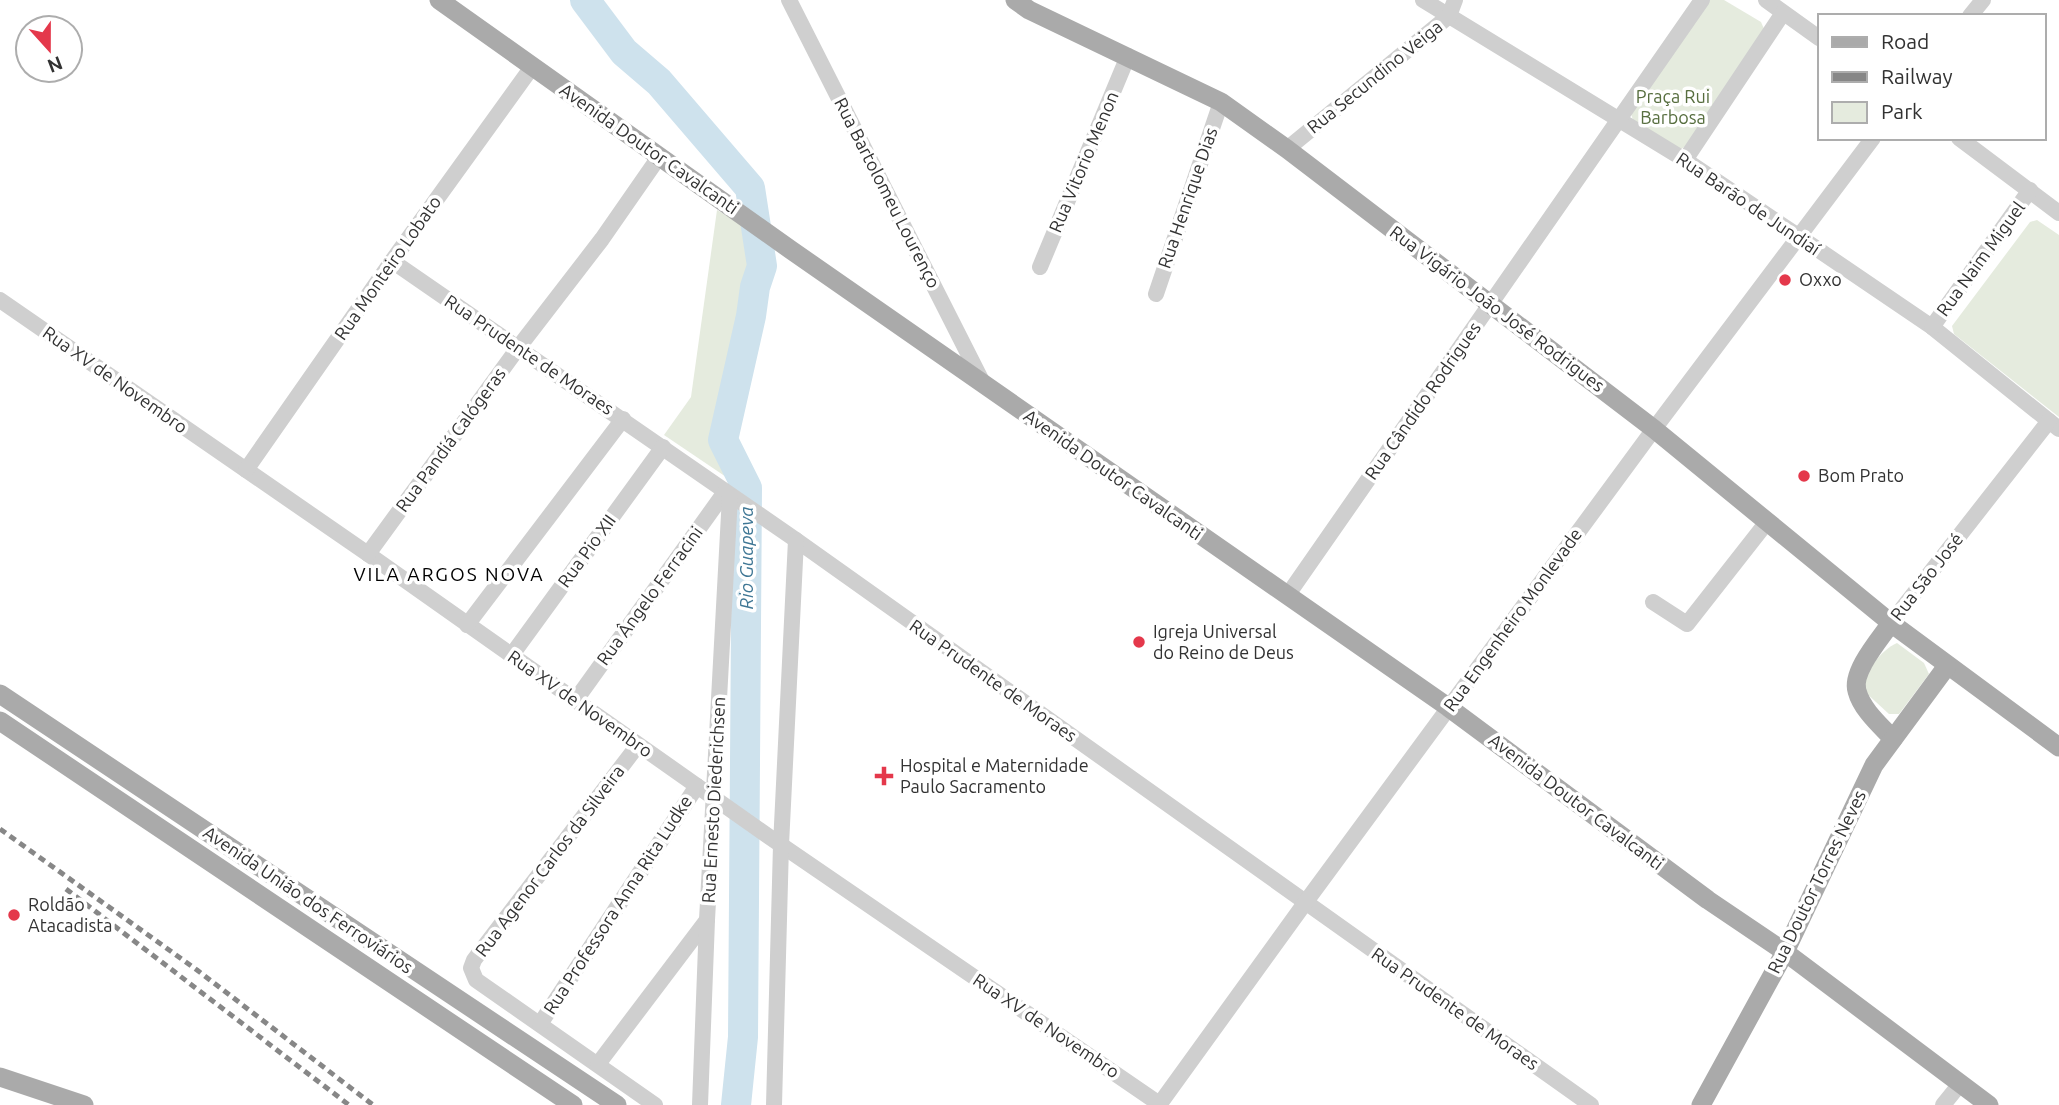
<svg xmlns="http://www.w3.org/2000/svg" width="2059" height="1105" viewBox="0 0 2059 1105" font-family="Ubuntu,sans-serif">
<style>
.green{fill:#e5ebde}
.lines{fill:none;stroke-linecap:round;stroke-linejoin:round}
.river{stroke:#cee2ed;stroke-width:30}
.minor{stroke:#cfcfcf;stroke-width:16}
.major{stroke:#aaa;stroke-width:19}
.rail{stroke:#878787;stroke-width:5;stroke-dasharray:7 5;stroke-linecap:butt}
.poi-dot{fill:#e4384b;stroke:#fff;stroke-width:2.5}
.labels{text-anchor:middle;stroke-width:7;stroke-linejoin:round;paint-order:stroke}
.street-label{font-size:18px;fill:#323232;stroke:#fff}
.park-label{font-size:18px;fill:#576e3f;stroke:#fff}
.poi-label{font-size:18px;fill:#323232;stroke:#fff;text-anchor:start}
.water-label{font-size:19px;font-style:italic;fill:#3f7795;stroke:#fff}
.neighbourhood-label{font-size:19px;letter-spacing:2px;fill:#000;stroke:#fff}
</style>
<rect width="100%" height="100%" fill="#fff"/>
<g class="green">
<polygon points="1708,0 1724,0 1761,22 1765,31 1685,147 1678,150 1634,123 1630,111"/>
<polygon points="717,210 747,227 748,279 724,387 716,446 738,485 664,435 691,397"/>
<polygon points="2037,220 2059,235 2059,417 1954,334 1952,326 2030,222"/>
<path d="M1897,643L1924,663L1929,674L1899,714H1889L1864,691C1863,673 1881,650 1897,643Z"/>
</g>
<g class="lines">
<polyline class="river" points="585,0 624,52 659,82 750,188 762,266 755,287 751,316 723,440 747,488 743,1037 736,1105"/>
<g class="minor">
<polyline points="789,0 984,385"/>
<polyline points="1423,0 1685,160 1798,236 1932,327 2059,429"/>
<polyline points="1766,0 1819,38"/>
<polyline points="1970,16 1983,0"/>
<polyline points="1959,138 2059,213"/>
<polyline points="1287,149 1449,16 1455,0"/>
<polyline points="1685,160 1783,13"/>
<polyline points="392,261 796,540 1591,1105"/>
<polyline points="1040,267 1128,56"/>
<polyline points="1156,294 1221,102"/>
<polyline points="0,300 368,554 768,836 1161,1105"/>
<polyline points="1932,327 2030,190"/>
<polyline points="246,470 392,261 532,67"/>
<polyline points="368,554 518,348 602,239 659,157"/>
<polyline points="1287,596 1702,0"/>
<polyline points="1653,602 1687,624 1767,522"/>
<polyline points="1891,623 2049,421"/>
<polyline points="467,625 623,419"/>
<polyline points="511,656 663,447"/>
<polyline points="575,701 725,492"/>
<polyline points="638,745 474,960 471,968 476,980 655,1105"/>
<polyline points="540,1024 697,786"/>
<polyline points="598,1064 707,920"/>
<polyline points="700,1105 707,920 730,496"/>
<polyline points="774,1105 781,845 796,540"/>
<polyline points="1159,1105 1305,903 1654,429 1873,138"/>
<polyline points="1943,1105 1960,1084"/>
</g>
<g class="major">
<polyline points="439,0 791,250 1448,707 1708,900 1785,952 1989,1105"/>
<polyline points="1015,0 1029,10 1221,102 1287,149 1654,429 1891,623 2059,747"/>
<path d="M1891,623C1880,639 1851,672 1857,691C1862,710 1881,726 1893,739"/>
<polyline points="0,694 617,1105"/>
<polyline points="0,721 573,1105"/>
<polyline points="0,1077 84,1105"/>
<polyline points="1701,1105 1785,952 1874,765 1947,666"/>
</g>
<g class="rail">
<polyline points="0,829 197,970 373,1105"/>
<polyline points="66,889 349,1105"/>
</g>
</g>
<g class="poi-dot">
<circle cx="1785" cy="280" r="7"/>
<circle cx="1804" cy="476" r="7"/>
<circle cx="1139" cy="642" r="7"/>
<path d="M880.5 765.5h7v7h7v7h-7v7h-7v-7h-7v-7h7z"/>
<circle cx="14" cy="915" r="7"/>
</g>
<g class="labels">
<g class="street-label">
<text transform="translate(1375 77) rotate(-39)" y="6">Rua Secundino Veiga</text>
<text transform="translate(649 149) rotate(35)" y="6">Avenida Doutor Cavalcanti</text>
<text transform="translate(1084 162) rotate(-67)" y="6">Rua Vitorio Menon</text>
<text transform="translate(887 193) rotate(63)" y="6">Rua Bartolomeu Lourenço</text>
<text transform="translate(1188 198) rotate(-71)" y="6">Rua Henrique Dias</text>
<text transform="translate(1748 204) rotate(34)" y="6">Rua Barão de Jundiaí</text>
<text transform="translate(1981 259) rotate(-54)" y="6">Rua Naim Miguel</text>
<text transform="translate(388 268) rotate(-55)" y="6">Rua Monteiro Lobato</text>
<text transform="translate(1497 309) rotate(37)" y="6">Rua Vigário João José Rodrigues</text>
<text transform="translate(529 355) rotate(34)" y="6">Rua Prudente de Moraes</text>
<text transform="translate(115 380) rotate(35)" y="6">Rua XV de Novembro</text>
<text transform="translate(1423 401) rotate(-55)" y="6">Rua Cândido Rodrigues</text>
<text transform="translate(451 440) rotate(-54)" y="6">Rua Pandiá Calógeras</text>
<text transform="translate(1113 475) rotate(35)" y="6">Avenida Doutor Cavalcanti</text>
<text transform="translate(587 551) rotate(-54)" y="6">Rua Pio XII</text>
<text transform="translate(1927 577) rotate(-52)" y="6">Rua São José</text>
<text transform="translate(650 596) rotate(-54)" y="6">Rua Ângelo Ferracini</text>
<text transform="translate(1513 620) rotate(-54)" y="6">Rua Engenheiro Monlevade</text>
<text transform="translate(993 681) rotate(35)" y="6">Rua Prudente de Moraes</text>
<text transform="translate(580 704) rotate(35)" y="6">Rua XV de Novembro</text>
<text transform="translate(714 800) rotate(-87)" y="6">Rua Ernesto Diederichsen</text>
<text transform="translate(1576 802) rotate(37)" y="6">Avenida Doutor Cavalcanti</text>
<text transform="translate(550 861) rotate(-53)" y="6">Rua Agenor Carlos da Silveira</text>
<text transform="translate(1817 882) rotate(-64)" y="6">Rua Doutor Torres Neves</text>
<text transform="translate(308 900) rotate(34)" y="6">Avenida União dos Ferroviários</text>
<text transform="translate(618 905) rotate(-57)" y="6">Rua Professora Anna Rita Ludke</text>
<text transform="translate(1455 1009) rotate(35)" y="6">Rua Prudente de Moraes</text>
<text transform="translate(1046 1026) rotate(34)" y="6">Rua XV de Novembro</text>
</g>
<g class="park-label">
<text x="1673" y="103">Praça Rui<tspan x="1673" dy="21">Barbosa</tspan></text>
</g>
<g class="poi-label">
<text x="1799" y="286">Oxxo</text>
<text x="1818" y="482">Bom Prato</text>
<text x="1153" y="638">Igreja Universal<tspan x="1153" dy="21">do Reino de Deus</tspan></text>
<text x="900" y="772">Hospital e Maternidade<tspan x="900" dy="21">Paulo Sacramento</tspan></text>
<text x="28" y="911">Roldão<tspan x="28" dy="21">Atacadista</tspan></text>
</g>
<g class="water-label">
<text transform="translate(746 558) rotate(-90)" y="7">Rio Guapeva</text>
</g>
<g class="neighbourhood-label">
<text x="449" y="581">VILA ARGOS NOVA</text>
</g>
</g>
<rect x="1818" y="14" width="228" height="126" fill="#ffffff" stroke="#adadad" stroke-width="2"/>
<rect x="1832" y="37" width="35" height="10" fill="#aaaaaa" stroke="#adadad" stroke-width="2"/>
<text x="1881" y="49" font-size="21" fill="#323232">Road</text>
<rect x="1832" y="72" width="35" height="10" fill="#878787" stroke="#adadad" stroke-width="2"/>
<text x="1881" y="84" font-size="21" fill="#323232">Railway</text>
<rect x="1832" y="102" width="35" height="21" fill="#e5ebde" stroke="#adadad" stroke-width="2"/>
<text x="1881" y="119" font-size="21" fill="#323232">Park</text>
<g transform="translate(49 49) rotate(159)"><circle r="33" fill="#ffffff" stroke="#adadad" stroke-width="2"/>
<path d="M0-5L12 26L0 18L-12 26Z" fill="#e4384b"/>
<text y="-10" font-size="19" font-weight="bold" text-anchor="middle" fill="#323232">N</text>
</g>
</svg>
